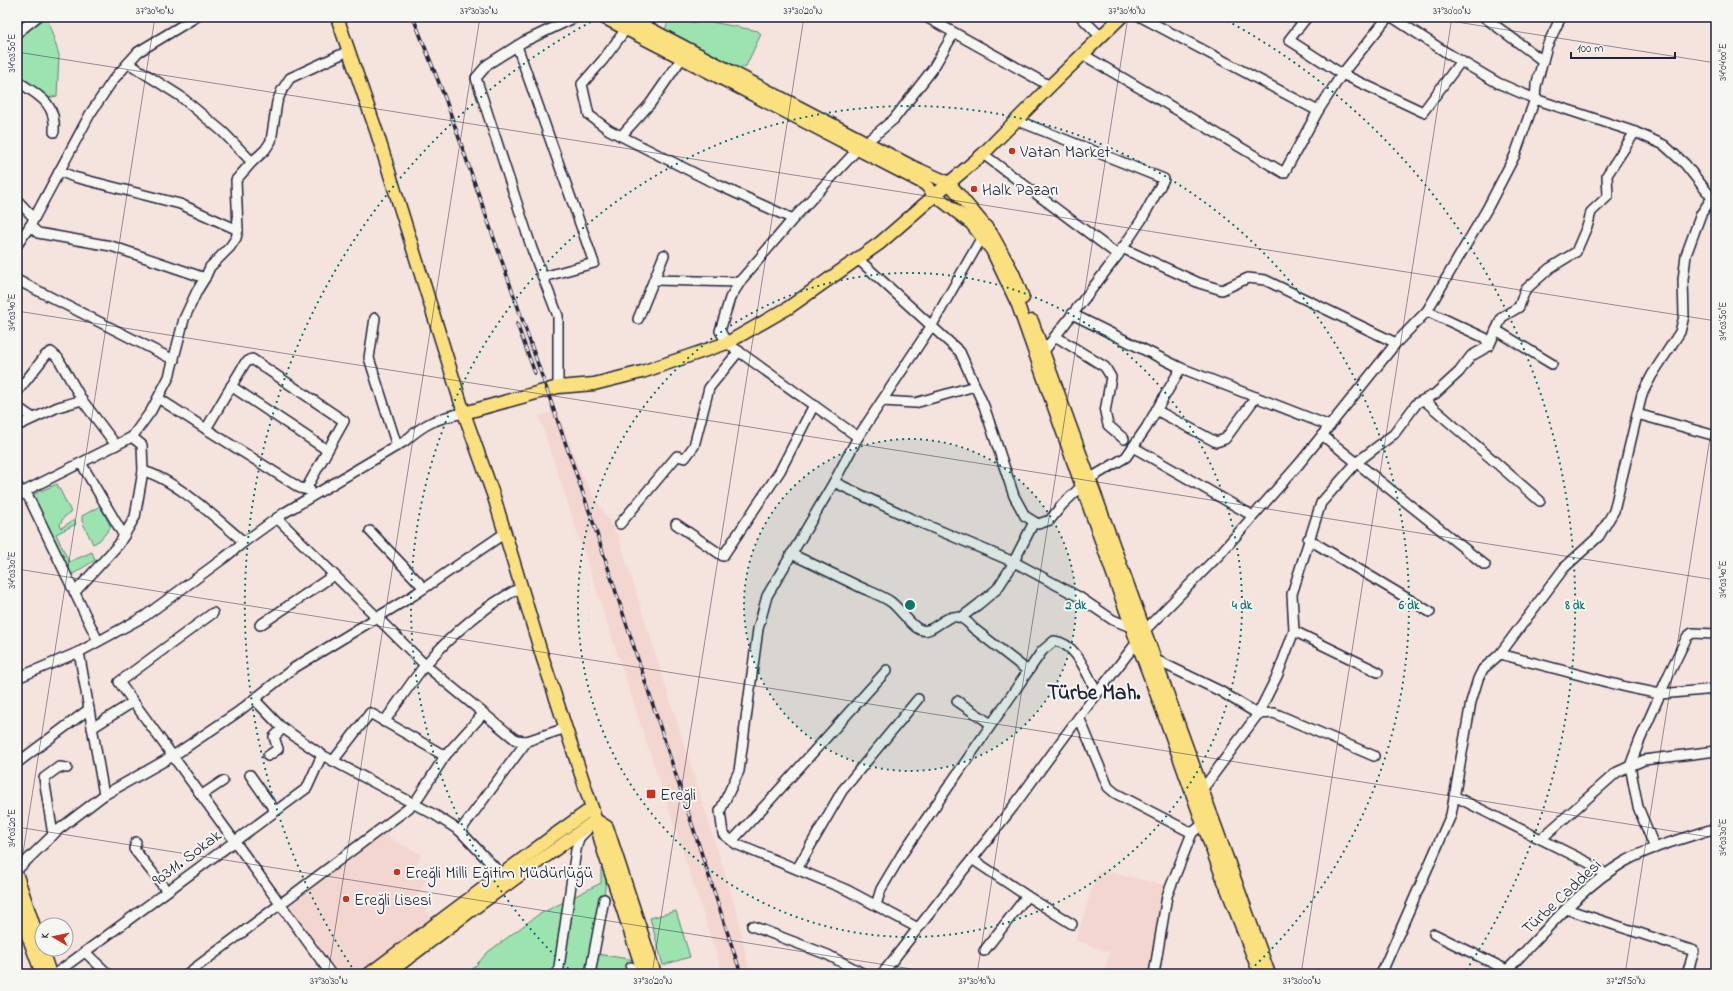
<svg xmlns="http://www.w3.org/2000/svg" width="1733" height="991" viewBox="0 0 1733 991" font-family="'Indie Flower',sans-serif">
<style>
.built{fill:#f4d6d0}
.green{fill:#9ce3b0;stroke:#5f8276}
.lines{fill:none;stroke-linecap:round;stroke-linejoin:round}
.minor-casing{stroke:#22223b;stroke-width:12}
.major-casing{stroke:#22223b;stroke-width:15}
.minor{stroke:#f6f6f2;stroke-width:9}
.major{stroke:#fbe080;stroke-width:12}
.rail-casing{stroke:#22223b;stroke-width:3.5}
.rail{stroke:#f6f6f2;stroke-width:2;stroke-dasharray:6;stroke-linecap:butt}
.ticks{fill:none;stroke:#22223b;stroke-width:1;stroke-opacity:0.45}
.ring{fill:none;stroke:#0f766e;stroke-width:2;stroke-dasharray:2 4}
.poi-dot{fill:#c8321e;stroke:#f6f6f2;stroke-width:1.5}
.labels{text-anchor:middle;stroke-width:4;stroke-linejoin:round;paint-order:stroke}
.poi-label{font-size:17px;fill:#22223b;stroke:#f6f6f2;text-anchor:start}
.street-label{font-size:17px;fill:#22223b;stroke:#f6f6f2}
.district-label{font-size:21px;font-weight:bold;fill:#22223b;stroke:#f6f6f2}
.centre{fill:#0f766e;stroke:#f6f6f2;stroke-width:2}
.ring-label{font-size:12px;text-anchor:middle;font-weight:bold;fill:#0f766e;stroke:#f6f6f2;stroke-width:4;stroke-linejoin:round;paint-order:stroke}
.neatline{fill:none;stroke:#22223b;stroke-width:1.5}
.ticks-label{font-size:10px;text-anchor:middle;fill:#22223b}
</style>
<rect width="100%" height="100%" fill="#f5e3de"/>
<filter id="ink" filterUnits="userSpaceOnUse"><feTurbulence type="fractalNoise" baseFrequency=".025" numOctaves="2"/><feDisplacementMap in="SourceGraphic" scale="8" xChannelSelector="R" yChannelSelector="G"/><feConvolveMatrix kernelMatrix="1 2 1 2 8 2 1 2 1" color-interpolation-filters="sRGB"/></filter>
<g filter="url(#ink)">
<g class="built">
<polygon points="557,410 581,473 619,538 737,912 750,974 723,974 539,416"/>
<polygon points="383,831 390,838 421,854 415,869 426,881 417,896 434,920 357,974 340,974 288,905"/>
<polygon points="1104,871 1165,885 1148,974 1103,974 1110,953 1076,940 1096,875 1098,872"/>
</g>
<g class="green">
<polygon points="47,17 59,55 57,96 48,98 17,75 17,38"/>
<polygon points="668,22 712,22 758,31 761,34 746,66 735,69 664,32"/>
<polygon points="57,484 71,512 64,517 60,524 61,528 74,520 76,524 56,534 69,562 92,552 95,560 73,574 70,573 34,498 34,494"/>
<polygon points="100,506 111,527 100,540 93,544 82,521 82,516"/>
<polygon points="601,868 607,872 597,954 635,960 639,974 468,974 488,952 538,915 601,883"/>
<polygon points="676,911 690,957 663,965 650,918"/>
</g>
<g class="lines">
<defs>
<g id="minor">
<polyline points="926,17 1050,86"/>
<polyline points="1081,17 1101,37"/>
<polyline points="1141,17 1318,111"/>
<polyline points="1307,17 1289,40 1342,74 1423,112 1461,61"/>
<polyline points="1484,17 1543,61"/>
<polyline points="626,29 603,60 582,84 589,115 609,130 716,184 793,219"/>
<polyline points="17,33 37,17"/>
<polyline points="517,46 594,263 543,277"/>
<polyline points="1082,54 1284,173 1318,111 1342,74 1388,17"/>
<polyline points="128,63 180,96 223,132 252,162"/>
<path d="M17,81C38,95 57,103 54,132"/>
<polyline points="1016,120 1164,179 1142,219 1118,255 1041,355"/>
<polyline points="621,136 650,104 682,58"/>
<polyline points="983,154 1118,255"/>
<polyline points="59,171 74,177 180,204 238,230"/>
<polyline points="17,200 34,218"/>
<polyline points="30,226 38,233 111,246 205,278"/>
<polyline points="17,245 30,226 90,114 113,80 138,52 196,17"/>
<polyline points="1122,248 1199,283 1222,290 1248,278 1265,280 1396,343"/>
<polyline points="858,259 960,352 984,406 1014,496 1025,516 1038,524 1050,520 1062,505 1089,479 1126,457 1146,428 1181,368"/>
<polyline points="17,280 174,360"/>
<polyline points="654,280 740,282"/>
<polyline points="1427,311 1485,338 1489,346"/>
<polyline points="1072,314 1181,368 1330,426"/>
<polyline points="375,318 369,358 397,446"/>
<polyline points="638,319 664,255"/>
<polyline points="1496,330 1552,364"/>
<polyline points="1055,336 1105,367 1111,377 1105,412 1108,425 1124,439"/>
<polyline points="231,386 327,450"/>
<polyline points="558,387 558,316 532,249 476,78 488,64 523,42 576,17"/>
<polyline points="17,392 46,355 51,352 58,358 82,400 116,445"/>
<polyline points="158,398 206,429 300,488 310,490"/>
<polyline points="1424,400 1540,501"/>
<polyline points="882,401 915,403 975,386"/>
<polyline points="17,407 33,418"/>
<polyline points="1156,410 1216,442 1225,439 1256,397"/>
<polyline points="1637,414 1716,436"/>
<polyline points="17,426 58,407 82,400"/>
<polyline points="206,429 245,363 252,359 344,421 306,489"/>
<polyline points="1322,435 1485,565"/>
<polyline points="132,437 142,445 143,471"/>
<polyline points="858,437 727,343 720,331 730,298 742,279 793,219 857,150 894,119 932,70 954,33"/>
<polyline points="1133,447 1253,516"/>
<polyline points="81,463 124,536"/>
<polyline points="834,482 912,519 1016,563 1079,597 1113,620 1136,629"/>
<polyline points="17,485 21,493 28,496 98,641"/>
<polyline points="17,495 132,437 151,411 169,377 184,319 197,291 205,278 210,267 230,247 236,238 238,230 236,180 252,162 265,150 271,141 277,102 282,90 290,78 344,53"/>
<polyline points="277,518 425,665 516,740 527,741 566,728"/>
<polyline points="620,524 677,456 685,458 694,446 709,388 739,351"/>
<polyline points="676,524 723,556 780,471 814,405"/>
<polyline points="370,531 424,588"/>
<polyline points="1308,539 1430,612"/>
<path d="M791,554C813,564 835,575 858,586C868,591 881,595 891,602C900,609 908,622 917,628C936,641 948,597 973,628L1028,671"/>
<path d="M75,592L119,544L135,517L143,471C175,479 218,520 244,542L284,513L405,441C425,423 437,418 464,413"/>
<polyline points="213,613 119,682 331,974"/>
<polyline points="962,617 979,604 997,589 1010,569 1034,522"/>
<polyline points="260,625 334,575"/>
<polyline points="1294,631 1378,672"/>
<polyline points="79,652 104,795"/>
<polyline points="1500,654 1626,687 1660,694 1716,689"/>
<polyline points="1154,659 1220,691 1258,714 1274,713 1374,756"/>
<polyline points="17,678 79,652 145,616 224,558 244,542"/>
<polyline points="254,699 280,726 322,755 435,815 460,831 501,874"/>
<polyline points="957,701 991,724"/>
<polyline points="1079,717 1108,787 1115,793 1192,833"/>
<path d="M384,722C398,703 411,682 426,664C452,634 486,605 522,587"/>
<polyline points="92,728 133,702"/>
<polyline points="268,756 278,749 274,737 283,728"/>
<polyline points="333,761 370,713 445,756"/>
<polyline points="17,763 89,709"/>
<polyline points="250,775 275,811"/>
<polyline points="1202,790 1258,714 1278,674 1294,631 1292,594 1321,503 1357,462 1394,434 1417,403 1435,394 1459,372 1471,356 1489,346 1502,317 1519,307 1525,290 1550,268 1576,252 1588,224 1591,212 1608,196 1607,175 1635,132"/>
<polyline points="202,795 223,781"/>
<polyline points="1454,796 1587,862 1606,874"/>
<polyline points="460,831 527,741"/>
<polyline points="53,835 44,778 59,767 67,768"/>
<polyline points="1541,839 1617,772 1644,760 1716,751"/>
<polyline points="732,841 771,799 887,670"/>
<polyline points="136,842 134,849 167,891"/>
<polyline points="1655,848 1638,807 1630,766 1639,742 1669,674 1687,637 1692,633 1716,634"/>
<polyline points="972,859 1027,896 984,951"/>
<polyline points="797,869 842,791 918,699"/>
<polyline points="17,870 58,830 104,795 173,756 238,712 294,668 414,595 505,533"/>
<polyline points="1027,896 1072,924"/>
<path d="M876,905L881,889L902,854L1042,651L1054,641C1077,643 1087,675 1097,693"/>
<polyline points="1566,909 1694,951 1687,974"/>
<polyline points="752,926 828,955 864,974"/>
<polyline points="918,928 847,890 736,844 723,834 720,811 739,771 758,629 767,596 834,482 858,437 932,325 982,237"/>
<polyline points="1434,934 1507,970"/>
<polyline points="85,952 108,974"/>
<polyline points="55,974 307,788 322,755"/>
<polyline points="187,974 414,804 445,756 483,714"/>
<polyline points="558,974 576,850 579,838 587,830"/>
<polyline points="590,974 604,899"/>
<polyline points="630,974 631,967"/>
<polyline points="882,974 1013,807 1079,717 1137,642 1144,631 1219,555 1299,464 1396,343 1427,311 1487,209 1515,155 1535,99 1536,86 1547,46 1561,17"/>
<polyline points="1154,974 1167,896 1192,833 1203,824"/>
<polyline points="1381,974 1451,815 1471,702 1478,679 1483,669 1500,654 1564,568 1599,536 1614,511 1642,394 1652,375 1680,332 1684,316 1683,280 1686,255 1701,214 1712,198 1685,164 1664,145 1635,132 1535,99 1498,83 1447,53 1392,17"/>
<path d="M1503,974C1542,936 1577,890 1624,862C1652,846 1686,838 1716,828"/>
</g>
<g id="major">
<polyline points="337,17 377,133 464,413 494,497 543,659 592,808 603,849 644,974"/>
<polyline points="603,17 925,184 935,195 971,223 992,250 1018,305 1137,642 1162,709 1216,860 1260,974"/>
<polyline points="627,17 911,166 949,183 991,233 1013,273 1023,298"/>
<polyline points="1032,321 1269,974"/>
<polyline points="464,413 558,387 594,384 642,372 727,343 788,308 880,243 949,183 983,154 1050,86 1121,17"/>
<polyline points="596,820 607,827 655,974"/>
<polyline points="17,876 50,974"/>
<polyline points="17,906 42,974"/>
<polyline points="369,974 553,836 592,808"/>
<polyline points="387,974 473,909 596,820"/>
</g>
</defs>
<use href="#minor" class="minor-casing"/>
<use href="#major" class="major-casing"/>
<use href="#minor" class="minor"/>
<use href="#major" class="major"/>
<defs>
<g id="rail">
<polyline points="413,17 445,98 594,525 741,974"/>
<polyline points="517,324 535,373"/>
</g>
</defs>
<use href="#rail" class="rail-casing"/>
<use href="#rail" class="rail"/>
</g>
</g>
<path class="ticks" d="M1425,17L1716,63M17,52L1716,321M17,311L1716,580M17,569L1716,838M17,827L943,974M17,891L155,17M328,974L480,17M652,974L804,17M977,974L1128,17M1301,974L1452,17M1625,974L1716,400"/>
<circle cx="910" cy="605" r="166" fill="#0f766e" fill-opacity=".12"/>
<g class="ring">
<circle cx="910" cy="605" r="166"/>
<circle cx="910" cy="605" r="332"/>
<path d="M573 973A499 499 0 1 1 1247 973"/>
<path d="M355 972A665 665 0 0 1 598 18M1222 18A665 665 0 0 1 1465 972"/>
</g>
<g class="poi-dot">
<circle cx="1012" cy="151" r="4"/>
<circle cx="974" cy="189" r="4"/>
<rect x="646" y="789" width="10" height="10" rx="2"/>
<circle cx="397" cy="872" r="4"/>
<circle cx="346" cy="899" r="4"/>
</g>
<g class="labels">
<g class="poi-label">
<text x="1020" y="157">Vatan Market</text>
<text x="982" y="195">Halk Pazarı</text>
<text x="660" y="800">Ereğli</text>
<text x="405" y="878">Ereğli Milli Eğitim Müdürlüğü</text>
<text x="354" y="905">Ereğli Lisesi</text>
</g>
<g class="street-label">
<text transform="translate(186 857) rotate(-37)" y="6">90311. Sokak</text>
<text transform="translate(1561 896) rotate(-43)" y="6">Türbe Caddesi</text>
</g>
<g class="district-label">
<text x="1094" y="699">Türbe Mah.</text>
</g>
</g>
<circle cx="910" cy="605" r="6" class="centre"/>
<g class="ring-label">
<text x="1076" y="609">2 dk</text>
<text x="1242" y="609">4 dk</text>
<text x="1409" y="609">6 dk</text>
<text x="1575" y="609">8 dk</text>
</g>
<rect width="1733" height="991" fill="none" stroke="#f6f6f2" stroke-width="44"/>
<g transform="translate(54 937) rotate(279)"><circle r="19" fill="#f6f6f2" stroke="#a1a1a9"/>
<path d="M0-3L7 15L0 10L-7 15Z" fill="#c8321e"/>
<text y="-6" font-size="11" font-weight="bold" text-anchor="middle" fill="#22223b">K</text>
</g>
<path d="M1571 52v6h104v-6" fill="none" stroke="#22223b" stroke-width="2"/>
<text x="1577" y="52" font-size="12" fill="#22223b" stroke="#f6f6f2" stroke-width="3" paint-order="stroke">100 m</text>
<rect x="22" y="22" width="1689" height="947" class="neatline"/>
<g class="ticks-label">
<text x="155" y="14">37°30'40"N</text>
<text x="479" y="14">37°30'30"N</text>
<text x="803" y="14">37°30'20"N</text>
<text x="1127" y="14">37°30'10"N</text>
<text x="1452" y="14">37°30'00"N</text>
<text transform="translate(11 53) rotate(-90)" y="4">34°03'50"E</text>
<text transform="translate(1722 62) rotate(-90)" y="4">34°04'00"E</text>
<text transform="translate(11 312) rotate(-90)" y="4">34°03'40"E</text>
<text transform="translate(1722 321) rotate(-90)" y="4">34°03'50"E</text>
<text transform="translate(11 570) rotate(-90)" y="4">34°03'30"E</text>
<text transform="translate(1722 579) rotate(-90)" y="4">34°03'40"E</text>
<text transform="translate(11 828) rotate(-90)" y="4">34°03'20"E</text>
<text transform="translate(1722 837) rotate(-90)" y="4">34°03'30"E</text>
<text x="329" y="984">37°30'30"N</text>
<text x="653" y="984">37°30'20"N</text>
<text x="977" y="984">37°30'10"N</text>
<text x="1302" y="984">37°30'00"N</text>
<text x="1626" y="984">37°29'50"N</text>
</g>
</svg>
